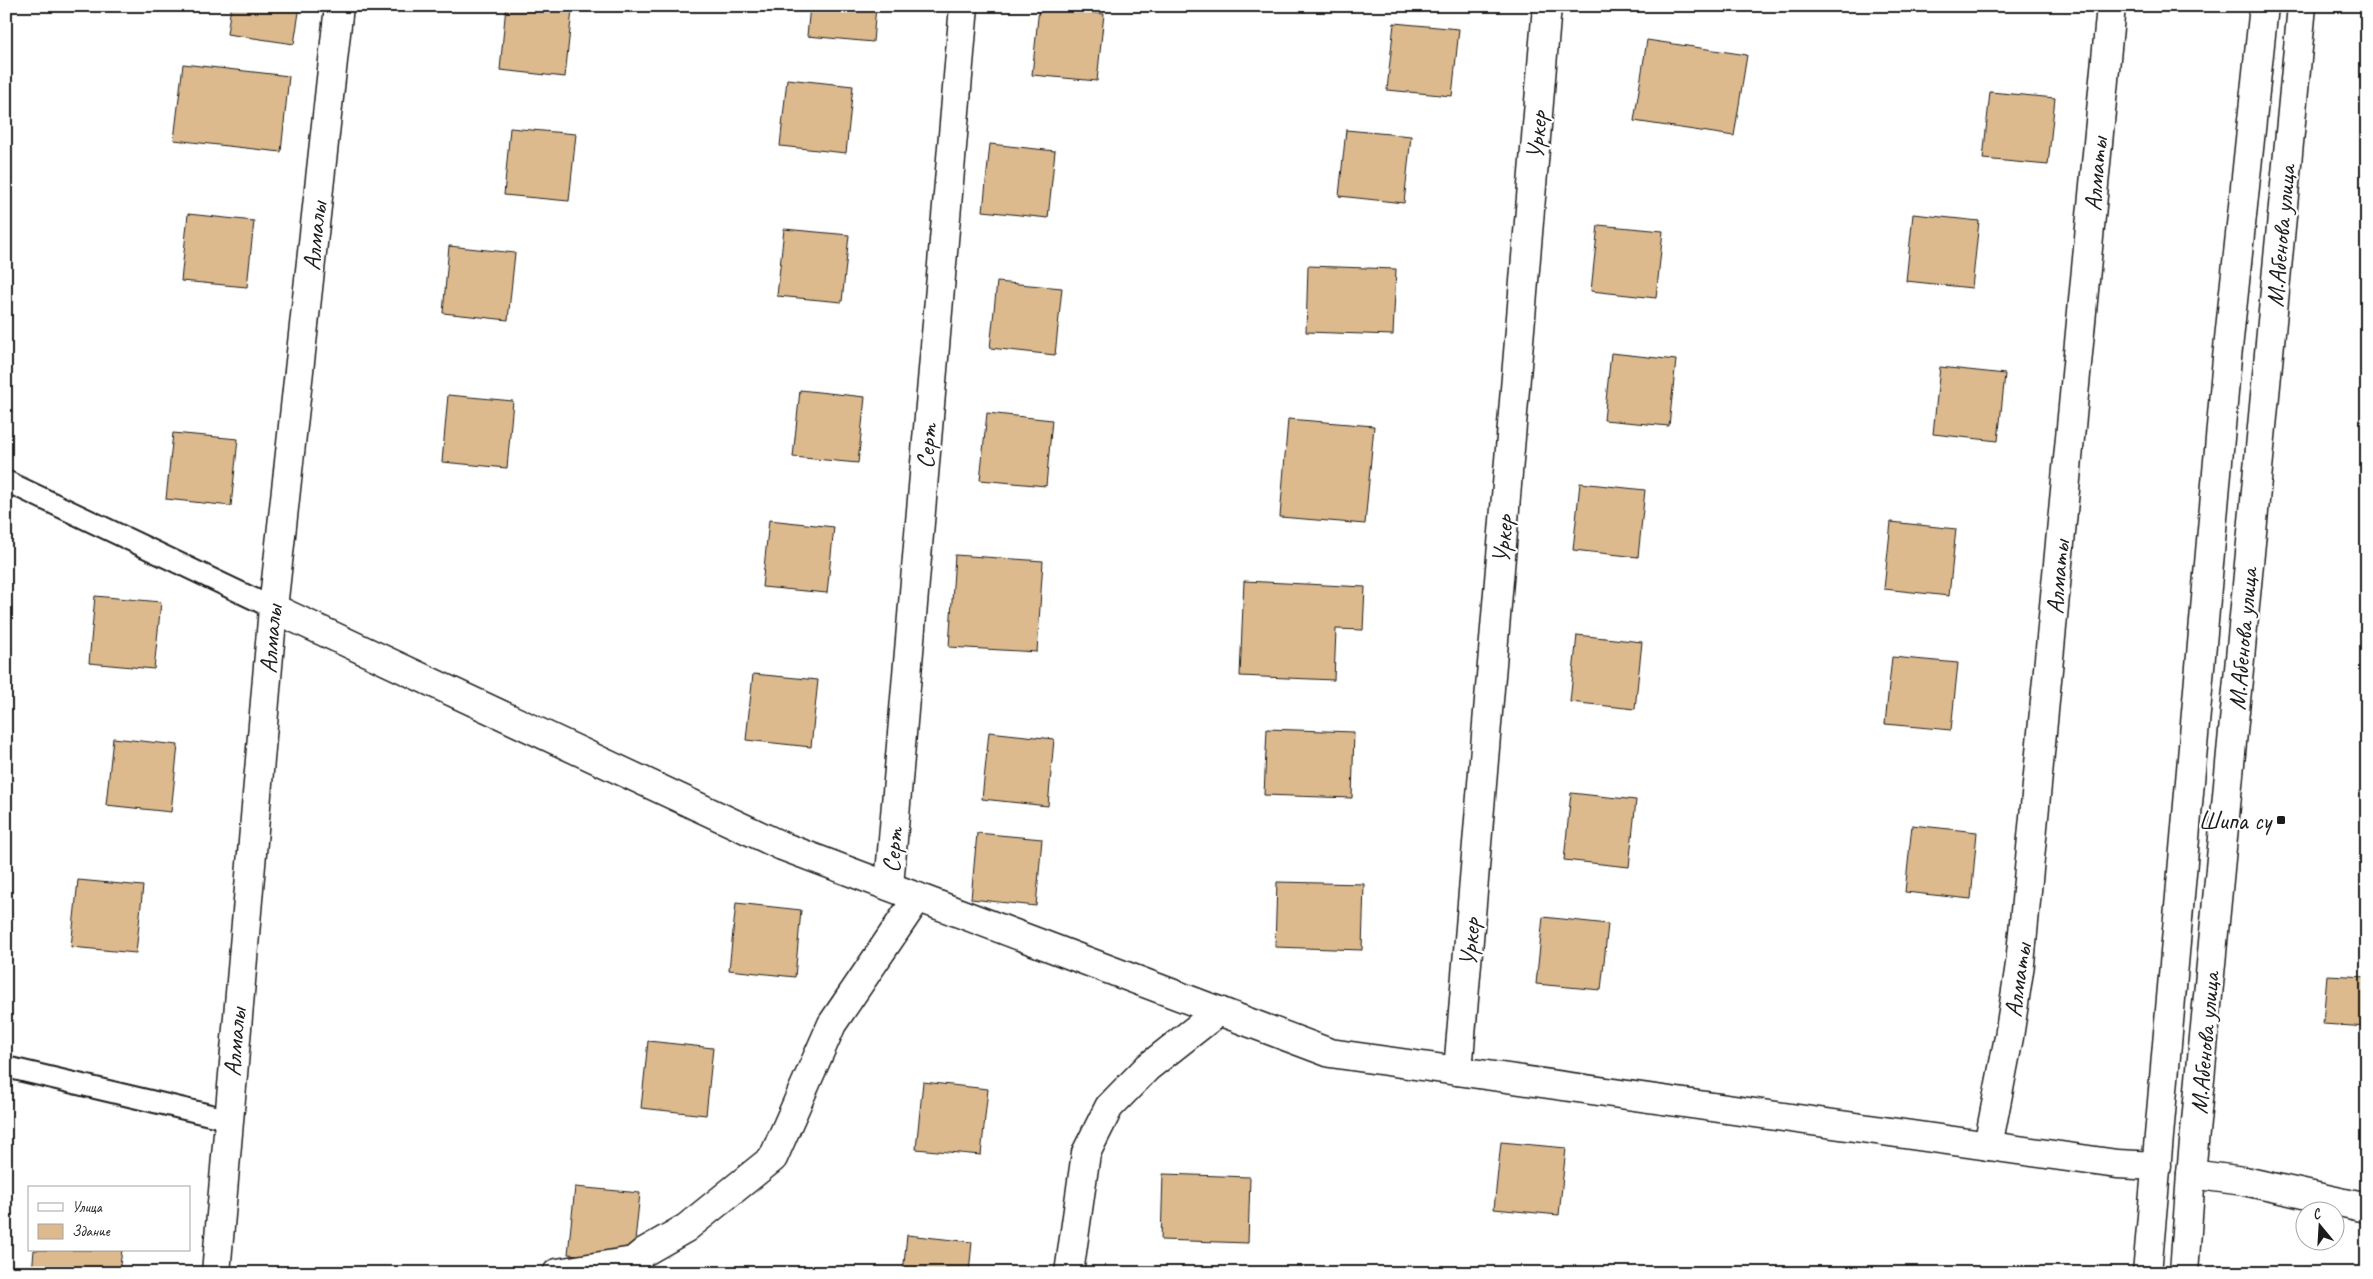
<svg xmlns="http://www.w3.org/2000/svg" width="2373" height="1279" viewBox="0 0 2373 1279" font-family="Caveat,sans-serif">
<style>
.building{fill:#dcba8e;stroke:#1c1c1c}
.lines{fill:none;stroke-linecap:round;stroke-linejoin:round}
.service-casing{stroke:#1c1c1c;stroke-width:24}
.minor-casing{stroke:#1c1c1c;stroke-width:31}
.secondary-casing{stroke:#1c1c1c;stroke-width:31}
.service{stroke:#fff;stroke-width:20}
.minor{stroke:#fff;stroke-width:28}
.secondary{stroke:#fff;stroke-width:28}
.poi-dot{fill:#1c1c1c;stroke:#fff;stroke-width:2}
.labels{text-anchor:middle;stroke-width:4.5;stroke-linejoin:round;paint-order:stroke}
.street-label{font-size:25px;fill:#1c1c1c;stroke:#fff}
.poi-label{font-size:25px;fill:#1c1c1c;stroke:#fff;text-anchor:end}
</style>
<rect width="100%" height="100%" fill="#fff"/>
<filter id="ink" filterUnits="userSpaceOnUse"><feTurbulence type="fractalNoise" baseFrequency=".02" numOctaves="2"/><feDisplacementMap in="SourceGraphic" scale="10" xChannelSelector="R" yChannelSelector="G"/><feConvolveMatrix kernelMatrix="1 2 1 2 8 2 1 2 1" color-interpolation-filters="sRGB"/></filter>
<g filter="url(#ink)">
<g class="building">
<polygon points="231,6 300,6 294,44 227,34"/>
<polygon points="506,6 572,10 565,77 500,70"/>
<polygon points="810,6 876,6 873,42 807,36"/>
<polygon points="1039,8 1104,14 1097,81 1032,75"/>
<polygon points="1394,23 1459,29 1452,96 1387,90"/>
<polygon points="1647,40 1747,55 1734,136 1634,121"/>
<polygon points="183,64 289,76 281,152 174,140"/>
<polygon points="787,79 853,86 846,153 780,146"/>
<polygon points="1990,92 2055,98 2048,165 1983,159"/>
<polygon points="510,128 576,134 569,201 504,195"/>
<polygon points="1346,130 1411,136 1404,203 1339,196"/>
<polygon points="990,144 1055,151 1048,218 983,211"/>
<polygon points="188,214 254,221 247,287 181,281"/>
<polygon points="1913,214 1979,221 1972,288 1906,281"/>
<polygon points="1598,225 1663,231 1656,298 1591,291"/>
<polygon points="784,229 849,235 842,302 777,296"/>
<polygon points="449,246 515,253 508,320 443,313"/>
<polygon points="1308,266 1396,269 1393,335 1306,332"/>
<polygon points="997,282 1062,288 1055,355 990,348"/>
<polygon points="1611,353 1676,360 1669,426 1604,420"/>
<polygon points="1940,367 2005,374 1998,441 1933,434"/>
<polygon points="800,390 865,397 858,463 793,457"/>
<polygon points="448,395 513,401 507,468 442,462"/>
<polygon points="987,413 1052,420 1046,486 980,480"/>
<polygon points="1288,419 1374,426 1365,524 1280,517"/>
<polygon points="173,433 238,439 231,506 166,499"/>
<polygon points="1580,483 1645,490 1638,557 1573,550"/>
<polygon points="769,520 834,527 827,593 762,587"/>
<polygon points="1891,522 1956,529 1949,596 1884,589"/>
<polygon points="955,555 1043,561 1037,652 949,647"/>
<polygon points="1244,581 1365,587 1363,630 1336,629 1334,680 1240,676"/>
<polygon points="95,596 161,602 154,669 89,663"/>
<polygon points="1577,635 1642,642 1635,709 1570,702"/>
<polygon points="1892,657 1958,663 1951,730 1885,724"/>
<polygon points="753,674 818,680 811,747 746,740"/>
<polygon points="1267,729 1354,732 1352,798 1264,795"/>
<polygon points="989,732 1054,739 1048,806 982,799"/>
<polygon points="113,738 178,745 171,812 106,805"/>
<polygon points="1571,793 1636,800 1629,867 1564,860"/>
<polygon points="1912,825 1977,832 1971,899 1905,892"/>
<polygon points="977,833 1042,839 1036,906 971,899"/>
<polygon points="78,880 143,886 136,953 71,947"/>
<polygon points="1277,882 1364,884 1362,950 1275,947"/>
<polygon points="736,903 801,910 795,977 729,970"/>
<polygon points="1543,917 1608,924 1601,990 1536,984"/>
<polygon points="2327,975 2367,977 2367,1027 2323,1024"/>
<polygon points="648,1041 713,1048 706,1115 641,1108"/>
<polygon points="923,1082 988,1089 981,1155 916,1149"/>
<polygon points="1501,1142 1566,1148 1559,1215 1494,1209"/>
<polygon points="1163,1174 1250,1177 1248,1243 1161,1240"/>
<polygon points="575,1187 640,1193 633,1260 568,1254"/>
<polygon points="907,1235 972,1242 969,1273 903,1273"/>
<polygon points="34,1250 122,1250 119,1273 32,1273"/>
</g>
<g class="lines">
<defs>
<g id="service">
<polyline points="6,481 273,608"/>
<polyline points="6,1067 227,1119"/>
</g>
<g id="minor">
<polyline points="273,608 782,846 1330,1053 2117,1164 2157,1166"/>
<polyline points="889,886 964,6"/>
<polyline points="1458,1071 1547,6"/>
<polyline points="1988,1146 2009,1037 2020,964 2111,6"/>
<polyline points="2191,1174 2244,1181 2367,1208"/>
<polyline points="216,1273 273,608 339,6"/>
<polyline points="557,1273 633,1261 644,1252 686,1228 773,1158 832,1024 918,897"/>
<polyline points="1069,1273 1086,1153 1109,1107 1148,1067 1219,1011"/>
</g>
<g id="secondary">
<polyline points="2147,1273 2227,358 2264,6"/>
<polyline points="2184,1273 2191,1174 2302,6"/>
</g>
</defs>
<use href="#service" class="service-casing"/>
<use href="#minor" class="minor-casing"/>
<use href="#secondary" class="secondary-casing"/>
<use href="#service" class="service"/>
<use href="#minor" class="minor"/>
<use href="#secondary" class="secondary"/>
</g>
</g>
<rect class="poi-dot" x="2276" y="815" width="10" height="10" rx="2.5"/>
<g class="labels">
<g class="street-label">
<text transform="translate(1536 135) rotate(-85)" y="9">Уркер</text>
<text transform="translate(2095 174) rotate(-85)" y="9">Алматы</text>
<text transform="translate(314 236) rotate(-84)" y="9">Алмалы</text>
<text transform="translate(2280 236) rotate(-85)" y="9">М.Абенова улица</text>
<text transform="translate(926 446) rotate(-85)" y="9">Серт</text>
<text transform="translate(1502 539) rotate(-85)" y="9">Уркер</text>
<text transform="translate(2057 577) rotate(-85)" y="9">Алматы</text>
<text transform="translate(270 639) rotate(-85)" y="9">Алмалы</text>
<text transform="translate(2242 639) rotate(-85)" y="9">М.Абенова улица</text>
<text transform="translate(892 850) rotate(-85)" y="9">Серт</text>
<text transform="translate(1469 942) rotate(-85)" y="9">Уркер</text>
<text transform="translate(2017 980) rotate(-82)" y="9">Алматы</text>
<text transform="translate(234 1042) rotate(-85)" y="9">Алмалы</text>
<text transform="translate(2204 1043) rotate(-85)" y="9">М.Абенова улица</text>
</g>
<g class="poi-label">
<text x="2271" y="829">Шипа су</text>
</g>
</g>
<rect width="2373" height="1279" fill="none" stroke="#fff" stroke-width="25"/>
<rect x="12" y="12" width="2348" height="1254" fill="none" stroke="#1c1c1c" stroke-width="2" filter="url(#ink)"/>
<rect x="28" y="1186" width="162" height="65" fill="#ffffff" stroke="#a4a4a4"/>
<rect x="38" y="1203" width="25" height="8" fill="#ffffff" stroke="#a4a4a4"/>
<text x="72" y="1212" font-size="15" fill="#1c1c1c">Улица</text>
<rect x="38" y="1224" width="25" height="15" fill="#dcba8e" stroke="#a4a4a4"/>
<text x="72" y="1236" font-size="15" fill="#1c1c1c">Здание</text>
<g transform="translate(2320 1226) rotate(342)"><circle r="24" fill="#ffffff" stroke="#a4a4a4"/>
<path d="M0-4L9 19L0 12L-9 19Z" fill="#1c1c1c"/>
<text y="-8" font-size="14" font-weight="bold" text-anchor="middle" fill="#1c1c1c">С</text>
</g>
</svg>
